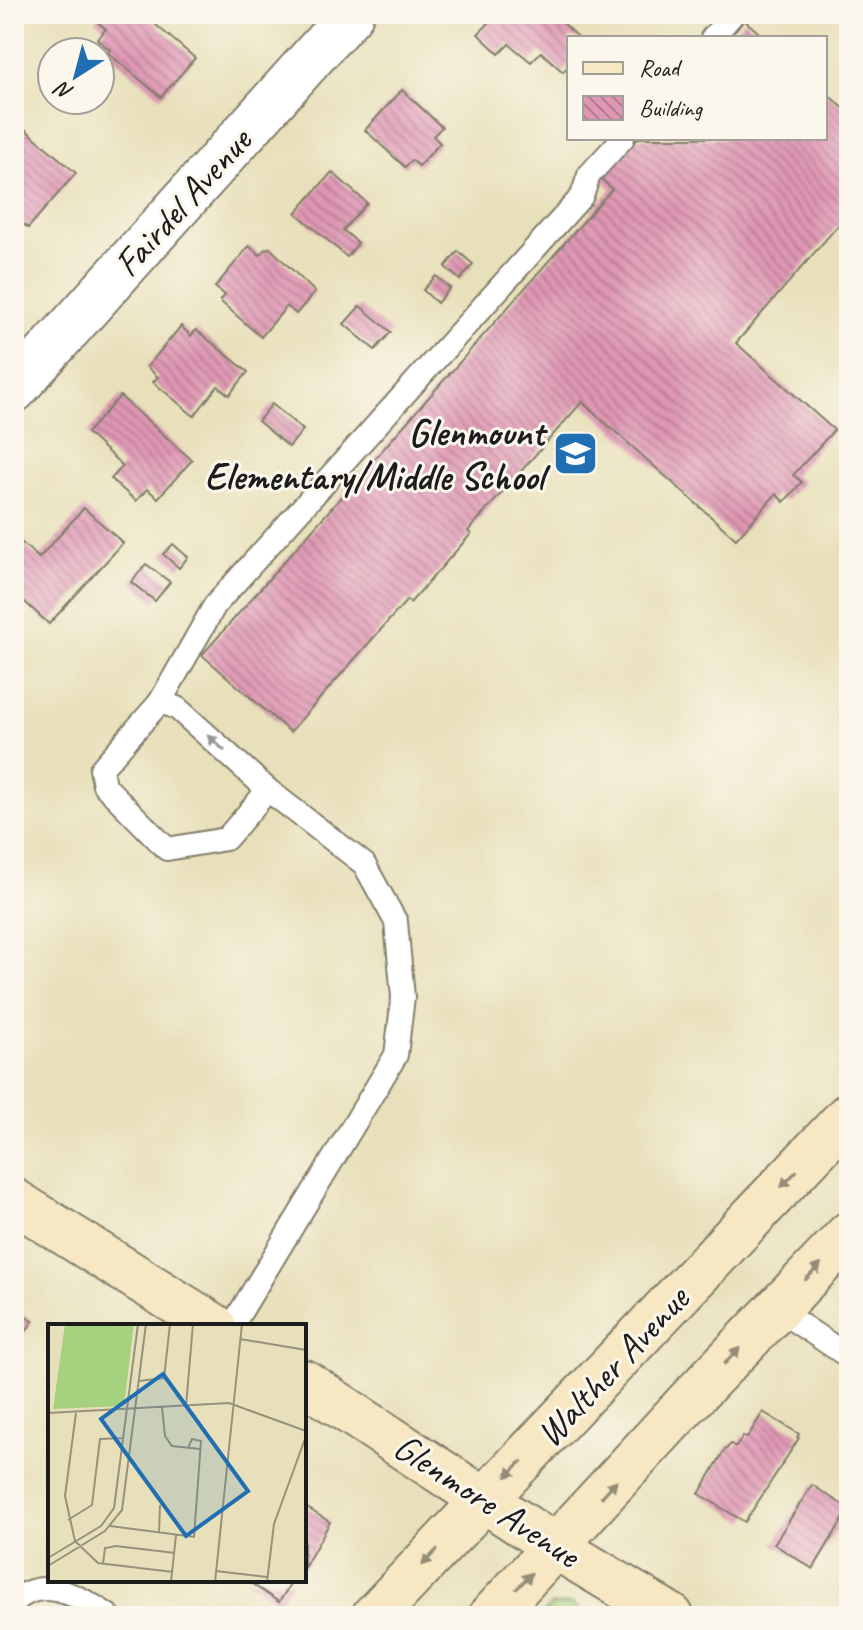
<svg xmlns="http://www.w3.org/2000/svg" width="863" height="1630" viewBox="0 0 863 1630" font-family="Caveat,sans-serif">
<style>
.park{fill:#a6d17e;stroke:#61764d;stroke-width:2}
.building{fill:url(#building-back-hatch)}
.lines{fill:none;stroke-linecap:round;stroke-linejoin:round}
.lane-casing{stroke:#827e6b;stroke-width:26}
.street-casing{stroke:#827e6b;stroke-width:48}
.secondary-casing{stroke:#827e6b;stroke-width:48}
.lane{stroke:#fff;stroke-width:22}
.street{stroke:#fff;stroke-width:44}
.secondary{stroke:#f7e8c3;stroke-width:44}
.oneway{fill:#999}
.oneway2{fill:#948c78}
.labels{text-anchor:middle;stroke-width:6;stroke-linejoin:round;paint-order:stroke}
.street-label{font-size:38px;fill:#1c1c1c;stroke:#fbf7ec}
.poi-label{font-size:38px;font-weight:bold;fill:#1c1c1c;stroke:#fbf7ec;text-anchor:end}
.inset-road{fill:none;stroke:#96927b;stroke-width:2}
.view{fill:#1f6fb2;fill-opacity:0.15;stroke:#1f6fb2;stroke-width:4}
.inset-edge{fill:none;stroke:#1c1c1c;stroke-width:4}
</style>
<defs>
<pattern id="building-back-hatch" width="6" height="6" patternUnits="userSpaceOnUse" patternTransform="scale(2)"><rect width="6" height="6" fill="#df97b4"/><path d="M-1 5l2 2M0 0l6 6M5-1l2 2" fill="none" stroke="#b47a92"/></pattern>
</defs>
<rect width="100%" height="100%" fill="#fbf7ec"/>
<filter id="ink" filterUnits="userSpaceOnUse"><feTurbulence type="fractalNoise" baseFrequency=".0125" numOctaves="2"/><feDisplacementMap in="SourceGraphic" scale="16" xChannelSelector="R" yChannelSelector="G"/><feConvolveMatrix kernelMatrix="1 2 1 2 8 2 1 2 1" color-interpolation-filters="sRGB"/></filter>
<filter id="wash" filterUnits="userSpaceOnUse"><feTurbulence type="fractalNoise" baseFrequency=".006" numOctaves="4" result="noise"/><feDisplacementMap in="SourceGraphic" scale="32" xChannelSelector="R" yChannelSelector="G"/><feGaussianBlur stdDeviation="1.8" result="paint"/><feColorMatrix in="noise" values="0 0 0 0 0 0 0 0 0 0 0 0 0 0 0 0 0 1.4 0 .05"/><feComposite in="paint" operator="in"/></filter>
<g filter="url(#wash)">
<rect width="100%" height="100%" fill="#e8e0ba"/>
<polygon class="park" points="572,1604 591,1616 542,1616 551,1605"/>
<g id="blocks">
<g class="building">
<polygon points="101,14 143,14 195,58 161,97 108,53 110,50 97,39 106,29 95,20"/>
<polygon points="477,14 554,14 579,38 569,38 569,65 563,72 541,52 531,62 509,44 499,54 478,34 488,24"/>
<polygon points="744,20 765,38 728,38"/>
<polygon points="402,90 442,127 433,136 440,143 419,166 412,160 405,167 365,130"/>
<polygon points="825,92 849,113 849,228 841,222 736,343 834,430 793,475 802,482 784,502 776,494 736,539 582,402 468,531 471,534 410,603 407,600 290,732 202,655 612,189 601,179 638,138 825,138"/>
<polygon points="18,123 76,173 28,228 14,216 14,158 19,152 14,147 14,127"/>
<polygon points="332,172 367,203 343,230 358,243 347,257 296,213"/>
<polygon points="249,246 260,255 265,249 270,248 315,292 296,314 287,306 261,337 220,301 225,295 215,287"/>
<polygon points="458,251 473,264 460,280 445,267"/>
<polygon points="436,276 450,288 437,303 423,290"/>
<polygon points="360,306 391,332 375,350 344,324"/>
<polygon points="181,326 191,336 196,330 248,372 229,395 218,386 194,416 153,382 158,377 147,367"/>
<polygon points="120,396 192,460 158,498 147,489 136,501 111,479 123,466 87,433"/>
<polygon points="272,404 303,430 289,447 258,421"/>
<polygon points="84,508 123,543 49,624 14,592 14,536 39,558"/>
<polygon points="173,544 188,557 179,568 163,554"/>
<polygon points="146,564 170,582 155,601 131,582"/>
<polygon points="14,1309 33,1321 14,1349"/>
<polygon points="763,1412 799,1434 797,1437 799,1438 745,1522 699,1494 724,1451 731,1444 736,1447 743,1436 747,1438"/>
<polygon points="812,1485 849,1509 813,1569 774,1544"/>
<polygon points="304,1506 330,1522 304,1568"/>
<polygon points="246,1580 293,1580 279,1602"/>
<polygon points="204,1606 218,1616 196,1616"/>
</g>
</g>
</g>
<g filter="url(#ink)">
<use href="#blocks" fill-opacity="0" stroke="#827e6b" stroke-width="2"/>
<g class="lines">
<defs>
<g id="lane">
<polyline points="712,38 733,14"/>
<polyline points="160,702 177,708 268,790 364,864 396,922 403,997 396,1055 232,1326"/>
<polyline points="268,790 226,839 167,849 104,785 101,769 160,702 215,605 582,196 589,175 623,138"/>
<polyline points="777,1309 849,1357"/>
<path d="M14,1603C41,1573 83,1598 109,1616"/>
</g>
<polyline id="street" points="14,390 351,14"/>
<g id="secondary">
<polyline points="14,1201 214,1326"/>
<polyline points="304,1382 556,1547 671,1616"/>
<polyline points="374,1616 849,1115"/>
<polyline points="491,1616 688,1402 849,1234"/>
</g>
</defs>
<use href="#lane" class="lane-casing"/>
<use href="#street" class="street-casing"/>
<use href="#secondary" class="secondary-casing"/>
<use href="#lane" class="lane"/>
<use href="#street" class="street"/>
<use href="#secondary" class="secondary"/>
</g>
<defs><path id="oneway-solid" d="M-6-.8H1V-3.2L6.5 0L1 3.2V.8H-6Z" transform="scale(2)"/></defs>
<use class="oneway" href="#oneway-solid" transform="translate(216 743) rotate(-138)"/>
<g class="oneway2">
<use href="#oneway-solid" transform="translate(789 1179) rotate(134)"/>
<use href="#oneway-solid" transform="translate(813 1272) rotate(-46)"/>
<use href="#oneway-solid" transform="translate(732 1356) rotate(-46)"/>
<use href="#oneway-solid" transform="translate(514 1469) rotate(135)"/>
<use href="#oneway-solid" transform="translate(609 1489) rotate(-48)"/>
<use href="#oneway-solid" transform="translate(430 1557) rotate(133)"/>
<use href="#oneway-solid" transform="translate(524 1581) rotate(-47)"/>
</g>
</g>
<defs>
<symbol id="school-square" viewBox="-11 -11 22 22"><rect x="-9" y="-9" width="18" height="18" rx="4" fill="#1f6fb2" stroke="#fbf7ec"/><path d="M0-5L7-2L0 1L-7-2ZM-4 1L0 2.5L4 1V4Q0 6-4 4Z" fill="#fff"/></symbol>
</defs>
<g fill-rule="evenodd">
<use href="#school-square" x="550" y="428" width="51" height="51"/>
</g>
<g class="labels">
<g class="street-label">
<text transform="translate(182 202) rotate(-48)" y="13">Fairdel Avenue</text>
<text transform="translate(612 1366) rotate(-47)" y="13">Walther Avenue</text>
<text transform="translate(487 1500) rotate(33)" y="13">Glenmore Avenue</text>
</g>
<g class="poi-label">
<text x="544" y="445">Glenmount<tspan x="544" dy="44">Elementary/Middle School</tspan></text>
</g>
</g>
<g transform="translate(48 1324)">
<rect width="258" height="258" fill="#e8e0ba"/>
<path d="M17,0H86L76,82L5,85Z" fill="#a6d17e"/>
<path class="inset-road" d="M192,15L258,26M91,57L116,54L122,0M138,82L145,0M114,83L117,112L124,122L152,125M0,89L181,79L258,107M28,89L17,172L27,217L50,239L125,248M140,124L144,115L153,117L146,213M20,196L44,181L52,115L76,114M62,202L147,213M111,209L112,181M0,234L53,202L66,184L90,0M55,240L57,224L68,222L127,229M0,242L57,207L74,186L98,0M168,247L219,253M20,258H48M123,258L128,211M167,258L194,0M219,258L226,200L258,112"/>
<path class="view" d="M115,50L200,167L138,212L53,95Z"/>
<rect width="258" height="258" class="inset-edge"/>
</g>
<rect width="863" height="1630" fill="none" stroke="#fbf7ec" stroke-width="48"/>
<rect x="567" y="36" width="260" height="104" fill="#fbf7ec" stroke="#a29f99" stroke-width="2"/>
<rect x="583" y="62" width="40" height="12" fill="#f7e8c3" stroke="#a29f99" stroke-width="2"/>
<text x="639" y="76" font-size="24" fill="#1c1c1c">Road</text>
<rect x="583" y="96" width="40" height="24" fill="url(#building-back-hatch)" stroke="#a29f99" stroke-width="2"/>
<text x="639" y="116" font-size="24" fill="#1c1c1c">Building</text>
<g transform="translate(76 76) rotate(216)"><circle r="38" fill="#fbf7ec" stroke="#a29f99" stroke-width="2"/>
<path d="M0-6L14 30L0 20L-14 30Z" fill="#1f6fb2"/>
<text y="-12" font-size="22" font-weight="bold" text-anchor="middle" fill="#1c1c1c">N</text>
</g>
</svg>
